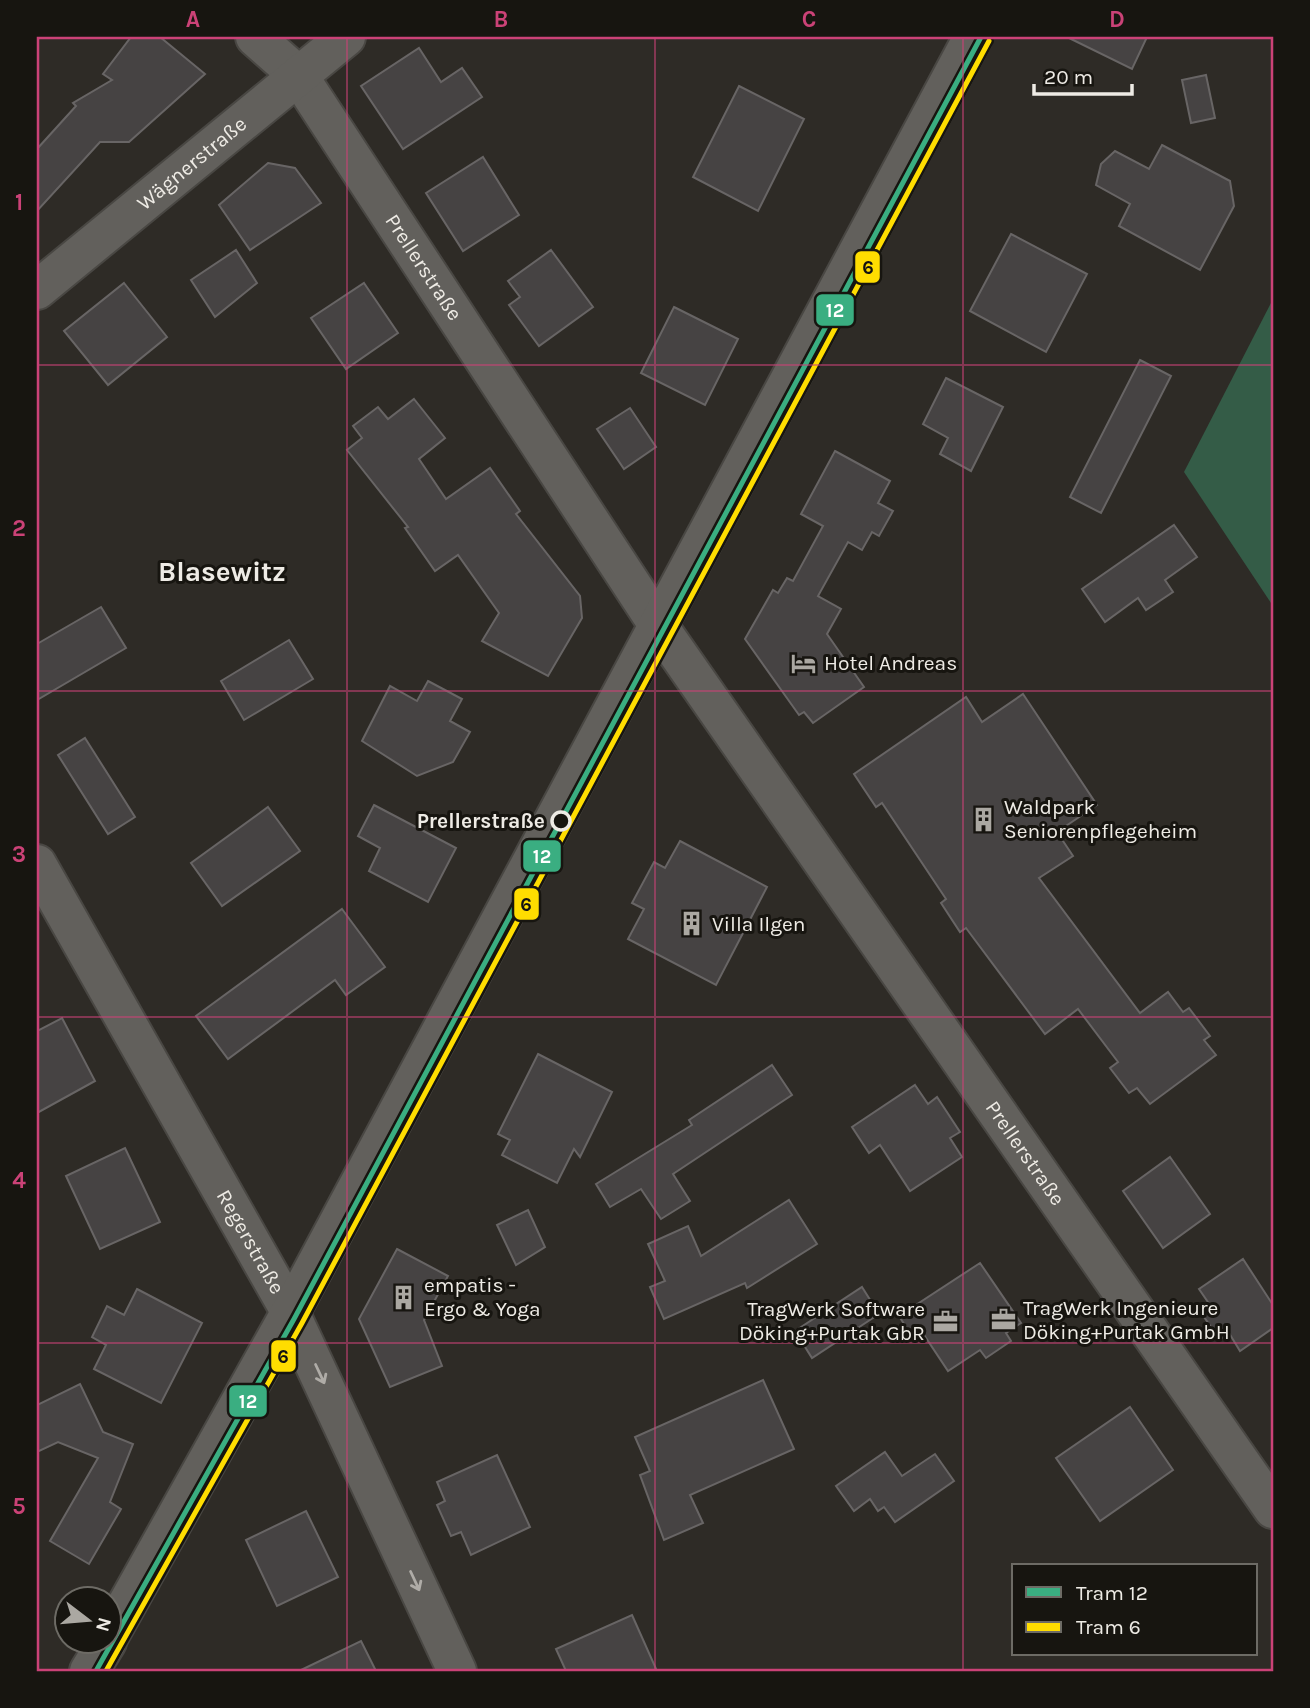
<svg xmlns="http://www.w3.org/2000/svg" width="1310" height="1708" viewBox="0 0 1310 1708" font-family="Karla,sans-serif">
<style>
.forest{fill:#345c47}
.building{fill:#464343;stroke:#686565;stroke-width:2}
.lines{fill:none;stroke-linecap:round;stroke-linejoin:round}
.minor-casing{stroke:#494743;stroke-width:42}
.minor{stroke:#62605c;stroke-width:38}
.tram-1-casing{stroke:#171510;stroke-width:10}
.tram-2-casing{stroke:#171510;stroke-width:10}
.tram-1{stroke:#3aae81;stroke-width:5}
.tram-2{stroke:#fd0;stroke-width:5}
.oneway{stroke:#afaca7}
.grid{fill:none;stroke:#cb4277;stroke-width:2;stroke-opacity:0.55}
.stop-dot{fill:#171510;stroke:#eeebe5;stroke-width:3.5}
.labels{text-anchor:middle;stroke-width:6;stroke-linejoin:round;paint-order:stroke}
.street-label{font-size:21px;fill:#eeebe5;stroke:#171510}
.poi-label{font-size:21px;fill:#eeebe5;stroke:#171510;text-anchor:start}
.stop-label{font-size:21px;font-weight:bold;fill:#eeebe5;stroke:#171510;text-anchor:end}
.district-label{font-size:28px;font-weight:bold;fill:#eeebe5;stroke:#171510}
.line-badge{stroke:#171510;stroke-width:2.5}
.badge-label{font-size:19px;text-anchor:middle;font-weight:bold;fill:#fff}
.pale-badge-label{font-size:19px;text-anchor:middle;font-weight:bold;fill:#111}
.neatline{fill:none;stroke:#cb4277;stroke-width:2.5}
.grid-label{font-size:23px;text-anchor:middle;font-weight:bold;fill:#cb4277}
</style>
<rect width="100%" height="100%" fill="#2e2b26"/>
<polygon class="forest" points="1273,299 1273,606 1184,472"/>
<g class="building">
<polygon points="131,37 160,37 205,74 129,142 100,142 37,211 37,149 76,106 73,103 112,80 103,74"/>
<polygon points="1067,37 1147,37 1132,69"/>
<polygon points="419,48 441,82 462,68 482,97 403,149 361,86"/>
<polygon points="1206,75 1215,118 1191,123 1182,80"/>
<polygon points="739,86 804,119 758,211 693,177"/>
<polygon points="1162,145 1230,181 1234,206 1200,270 1119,226 1130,204 1096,185 1101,164 1115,151 1149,169"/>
<polygon points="483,157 519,215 463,251 426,193"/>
<polygon points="268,163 295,168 321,203 250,250 219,205"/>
<polygon points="1011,234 1087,274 1046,352 970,311"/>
<polygon points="236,250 257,283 215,317 191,280"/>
<polygon points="551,250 593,307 539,346 509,305 520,297 508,281"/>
<polygon points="124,283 167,337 108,385 64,331"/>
<polygon points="364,283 398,333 346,369 311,318"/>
<polygon points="674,307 738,339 705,405 641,373"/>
<polygon points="1140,360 1171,376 1101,513 1070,497"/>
<polygon points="946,378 1003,407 971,471 940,454 948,438 923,424"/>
<polygon points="414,399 445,438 419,459 446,499 490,468 520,511 516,514 580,596 582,618 548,676 482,641 499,613 458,555 435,571 405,528 408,527 347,450 362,438 353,426 378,407 388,419"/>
<polygon points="630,408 656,447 624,469 597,429"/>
<polygon points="835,451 890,481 878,503 893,511 879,536 872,532 862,550 848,542 818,596 841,609 827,634 864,687 813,723 804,712 799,715 745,639 773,590 778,593 787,578 793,581 823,526 801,514"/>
<polygon points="1174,525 1197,557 1165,580 1173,592 1146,610 1138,598 1105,622 1082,589"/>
<polygon points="101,607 126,648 37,700 37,644"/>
<polygon points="289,640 313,679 244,720 221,681"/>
<polygon points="428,681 462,699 450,721 470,732 453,762 417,776 362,741 390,686 417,701"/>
<polygon points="1023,694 1097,805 1057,832 1073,856 1039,878 1140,1013 1168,992 1183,1012 1189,1008 1210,1036 1204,1040 1216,1055 1150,1104 1137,1088 1129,1093 1110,1068 1118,1062 1078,1009 1045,1034 966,928 960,932 941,903 946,899 882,803 876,807 854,774 966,697 982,722"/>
<polygon points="85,738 135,817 108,834 58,755"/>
<polygon points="374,805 456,848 428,902 369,871 380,848 358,836"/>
<polygon points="268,807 300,851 222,906 191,863"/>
<polygon points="680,841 767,887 716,985 628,939 644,909 632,903 654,862 665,868"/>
<polygon points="342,909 385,967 346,995 335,980 228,1059 196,1016"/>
<polygon points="62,1018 95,1081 37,1113 37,1031"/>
<polygon points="538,1054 612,1092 580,1157 574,1149 557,1183 502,1155 510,1140 498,1134"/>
<polygon points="772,1065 792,1095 673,1174 690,1201 661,1219 641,1189 610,1207 596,1184 692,1125 689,1120"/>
<polygon points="915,1085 928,1104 937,1097 960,1132 950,1138 962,1157 910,1191 880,1145 869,1153 852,1127"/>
<polygon points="125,1148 160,1222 100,1249 66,1176"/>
<polygon points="1170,1157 1210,1214 1163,1248 1123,1191"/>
<polygon points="789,1200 817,1244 747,1288 745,1283 664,1319 650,1287 665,1281 648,1244 688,1226 701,1256"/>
<polygon points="528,1210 545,1247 516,1265 497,1225"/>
<polygon points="397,1249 448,1276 424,1320 442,1366 390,1387 359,1319"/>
<polygon points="1243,1259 1273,1305 1273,1328 1240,1351 1229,1333 1220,1340 1202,1314 1212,1308 1199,1289"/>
<polygon points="980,1263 1021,1323 1006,1333 1011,1341 986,1358 980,1350 948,1371 924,1335 915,1341 899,1316"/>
<polygon points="862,1287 879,1314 812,1358 795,1331"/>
<polygon points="137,1289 202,1323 161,1403 94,1369 106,1345 92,1337 107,1306 124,1315"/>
<polygon points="763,1380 794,1449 690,1495 703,1523 664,1540 640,1475 650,1471 635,1437"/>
<polygon points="80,1384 103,1432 133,1444 110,1502 121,1509 89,1564 50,1541 98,1458 58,1442 37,1452 37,1405"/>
<polygon points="1130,1407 1173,1470 1100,1521 1056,1458"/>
<polygon points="885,1452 902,1476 935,1454 954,1481 895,1522 884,1507 878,1511 870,1499 854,1511 836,1486"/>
<polygon points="497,1455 530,1527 471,1555 461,1532 451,1536 437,1505 445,1501 437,1482"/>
<polygon points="306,1511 338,1577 277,1606 246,1540"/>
<polygon points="632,1615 657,1671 566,1671 556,1649"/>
<polygon points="361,1641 376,1671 299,1671"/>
</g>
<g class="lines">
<defs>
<g id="minor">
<path id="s1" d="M255,37L298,75L662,631L1273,1509"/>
<path id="s2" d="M37,290L346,37"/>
<path id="s3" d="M37,864L287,1306L457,1671"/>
<polyline points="108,1638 290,1313 973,37"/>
<polyline points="89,1671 107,1642"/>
</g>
</defs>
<use href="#minor" class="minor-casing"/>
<use href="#minor" class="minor"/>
<defs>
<polyline id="tram-1" points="96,1671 294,1319 981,37"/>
<polyline id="tram-2" points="106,1671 302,1323 989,41"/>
</defs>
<use href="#tram-1" class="tram-1-casing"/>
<use href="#tram-2" class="tram-2-casing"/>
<use href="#tram-1" class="tram-1"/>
<use href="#tram-2" class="tram-2"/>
</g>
<defs><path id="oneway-shaft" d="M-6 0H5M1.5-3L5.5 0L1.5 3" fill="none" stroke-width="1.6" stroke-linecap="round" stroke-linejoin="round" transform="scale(1.75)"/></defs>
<g class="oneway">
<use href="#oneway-shaft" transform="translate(320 1374) rotate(65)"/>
<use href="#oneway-shaft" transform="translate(415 1581) rotate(65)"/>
</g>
<path class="grid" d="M347,37V1671M655,37V1671M963,37V1671M37,365H1273M37,691H1273M37,1017H1273M37,1343H1273"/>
<defs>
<symbol id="hotel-bare" viewBox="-9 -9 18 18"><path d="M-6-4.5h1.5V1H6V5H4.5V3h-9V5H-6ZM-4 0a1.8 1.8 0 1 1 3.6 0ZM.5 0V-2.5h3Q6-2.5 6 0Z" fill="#aba8a2" stroke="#171510" stroke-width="2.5" paint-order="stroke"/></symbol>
<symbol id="building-bare" viewBox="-9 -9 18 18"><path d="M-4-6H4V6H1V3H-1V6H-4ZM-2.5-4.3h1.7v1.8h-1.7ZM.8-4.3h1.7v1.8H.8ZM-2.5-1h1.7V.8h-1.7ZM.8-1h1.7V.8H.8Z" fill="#aba8a2" stroke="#171510" stroke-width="2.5" paint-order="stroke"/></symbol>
<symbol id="office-bare" viewBox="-9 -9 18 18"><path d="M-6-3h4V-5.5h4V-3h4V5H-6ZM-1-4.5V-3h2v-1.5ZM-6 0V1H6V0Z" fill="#aba8a2" stroke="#171510" stroke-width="2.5" paint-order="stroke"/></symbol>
</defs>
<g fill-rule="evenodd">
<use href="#hotel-bare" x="786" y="646" width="35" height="35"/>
<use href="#building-bare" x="966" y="802" width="35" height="35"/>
<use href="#building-bare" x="674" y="906" width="35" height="35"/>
<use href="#building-bare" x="386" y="1280" width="35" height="35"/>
<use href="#office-bare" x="986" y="1302" width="35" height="35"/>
<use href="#office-bare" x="928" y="1304" width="35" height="35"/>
</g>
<circle class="stop-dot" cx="561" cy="821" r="9"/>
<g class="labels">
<g class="street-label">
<text dy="7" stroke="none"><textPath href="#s2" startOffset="200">Wägnerstraße</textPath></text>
<text dy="7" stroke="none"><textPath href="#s1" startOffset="287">Prellerstraße</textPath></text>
<text dy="7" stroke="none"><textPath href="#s1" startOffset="1358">Prellerstraße</textPath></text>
<text dy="7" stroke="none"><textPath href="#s3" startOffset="434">Regerstraße</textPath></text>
</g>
<g class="poi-label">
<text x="824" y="670">Hotel Andreas</text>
<text x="1004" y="814">Waldpark<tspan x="1004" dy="24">Seniorenpflegeheim</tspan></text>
<text x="712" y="931">Villa Ilgen</text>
<text x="424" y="1292">empatis -<tspan x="424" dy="24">Ergo &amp; Yoga</tspan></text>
<text x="1023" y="1315">TragWerk Ingenieure<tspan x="1023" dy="24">Döking+Purtak GmbH</tspan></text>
<text x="925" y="1316" text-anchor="end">TragWerk Software<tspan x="925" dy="24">Döking+Purtak GbR</tspan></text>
</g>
<g class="stop-label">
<text x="545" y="828">Prellerstraße</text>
</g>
<g class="district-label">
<text x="222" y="581">Blasewitz</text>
</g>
</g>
<g class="line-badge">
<rect x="854" y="250" width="27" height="34" rx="7" fill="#fd0"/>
<rect x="815" y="293" width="40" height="34" rx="7" fill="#3aae81"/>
<rect x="522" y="839" width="40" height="34" rx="7" fill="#3aae81"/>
<rect x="513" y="887" width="27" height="34" rx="7" fill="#fd0"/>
<rect x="270" y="1339" width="27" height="34" rx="7" fill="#fd0"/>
<rect x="228" y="1384" width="40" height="34" rx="7" fill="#3aae81"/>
</g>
<g class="badge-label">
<text x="835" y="317">12</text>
<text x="542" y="863">12</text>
<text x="248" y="1408">12</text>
</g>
<g class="pale-badge-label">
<text x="868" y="274">6</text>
<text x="526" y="911">6</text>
<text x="283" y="1363">6</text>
</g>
<rect width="1310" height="1708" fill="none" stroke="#171510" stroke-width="77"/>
<rect x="1012" y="1564" width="245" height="91" fill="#171510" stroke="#6d6b65" stroke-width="2"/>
<rect x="1026" y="1587" width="35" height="10" fill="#3aae81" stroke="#6d6b65" stroke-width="2"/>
<text x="1076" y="1600" font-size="21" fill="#eeebe5">Tram 12</text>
<rect x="1026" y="1622" width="35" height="10" fill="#ffdd00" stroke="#6d6b65" stroke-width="2"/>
<text x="1076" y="1634" font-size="21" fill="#eeebe5">Tram 6</text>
<g transform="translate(88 1620) rotate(106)"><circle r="33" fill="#171510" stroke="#6d6b65" stroke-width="2"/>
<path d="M0-5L12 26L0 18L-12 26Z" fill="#aba8a2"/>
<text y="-10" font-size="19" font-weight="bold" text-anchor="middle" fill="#eeebe5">N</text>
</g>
<path d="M1034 84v10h98v-10" fill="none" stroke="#eeebe5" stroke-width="3.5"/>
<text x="1044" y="84" font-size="21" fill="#eeebe5" stroke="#171510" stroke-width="5" paint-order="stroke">20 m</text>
<rect x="38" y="38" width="1234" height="1632" class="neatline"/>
<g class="grid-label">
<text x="193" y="27">A</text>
<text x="501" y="27">B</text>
<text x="809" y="27">C</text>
<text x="1117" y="27">D</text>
<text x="19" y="210">1</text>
<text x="19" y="536">2</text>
<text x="19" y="862">3</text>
<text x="19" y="1188">4</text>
<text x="19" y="1514">5</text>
</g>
</svg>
